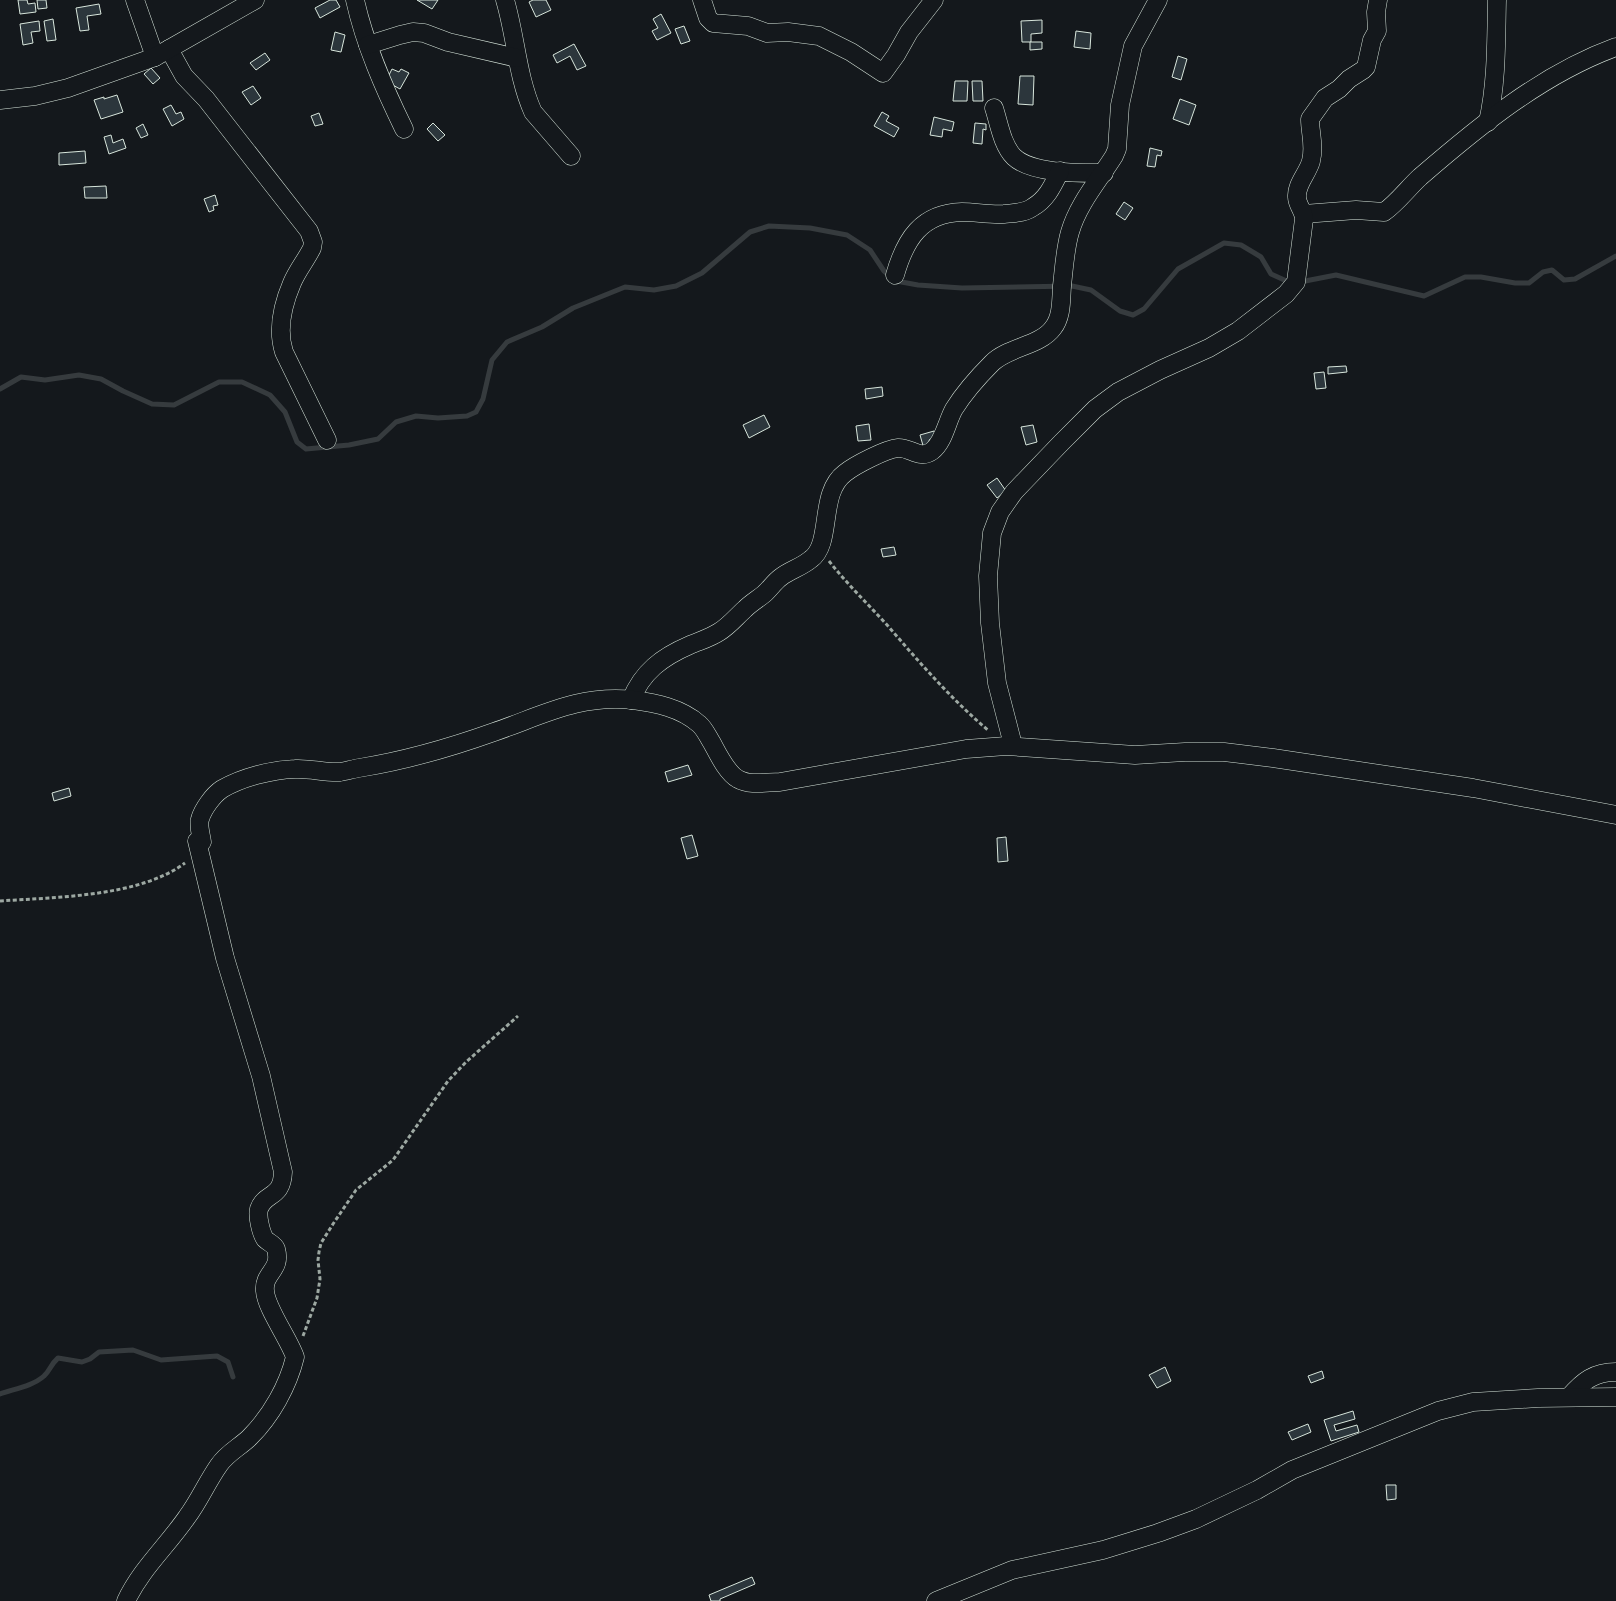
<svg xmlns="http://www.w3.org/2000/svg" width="1616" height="1601" viewBox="0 0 1616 1601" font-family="'IBM Plex Serif',serif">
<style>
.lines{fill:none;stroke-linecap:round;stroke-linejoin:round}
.stream{stroke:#363b3e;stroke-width:5}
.building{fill:#2c363c;stroke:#d8e6dc}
.minor-casing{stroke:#d8e6dc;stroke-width:19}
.path{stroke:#9da8a2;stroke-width:3;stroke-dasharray:4 2.5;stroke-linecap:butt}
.minor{stroke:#14181c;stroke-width:18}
</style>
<rect width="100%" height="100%" fill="#14181c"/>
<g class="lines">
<g class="stream">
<polyline points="1300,282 1336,275 1424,296 1465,277 1481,277 1515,283 1529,283 1543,272 1552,270 1564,280 1575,279 1616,256"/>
<polyline points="0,389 21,377 45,380 79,375 101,379 123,391 152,404 174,405 219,382 242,382 270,395 285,412 297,442 306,449 349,445 378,439 396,422 416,416 438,418 467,416 476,412 483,399 492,360 507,342 542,327 573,308 625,287 654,290 676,286 702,273 750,232 769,226 810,228 847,235 870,250 884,271 896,281 918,285 962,288 1072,286 1091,290 1120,311 1133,315 1144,309 1178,269 1224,243 1241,245 1261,257 1271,274 1291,283"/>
<path d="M0,1394C14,1389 33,1386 44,1376C50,1371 50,1365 58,1358L82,1362L90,1359L99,1352L133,1350L161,1360L217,1356L228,1362L233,1377"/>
</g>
</g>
<g class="building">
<polygon points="18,0 27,0 28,4 35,3 36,12 20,14"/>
<polygon points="37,0 46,0 47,8 38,9"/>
<polygon points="330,0 336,0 340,7 320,18 315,8"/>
<polygon points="417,0 438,0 432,9"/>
<polygon points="533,0 546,0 551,10 536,17 529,2"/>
<polygon points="99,4 101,14 87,16 89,30 80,31 76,8"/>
<polygon points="661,14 671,33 657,40 652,31 658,28 653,19"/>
<polygon points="53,19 56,40 47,41 44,21"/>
<polygon points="1042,20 1042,33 1031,34 1031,42 1022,42 1021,21"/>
<polygon points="39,21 40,31 31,32 33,43 23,45 20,24"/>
<polygon points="684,26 690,41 681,44 675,29"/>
<polygon points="1076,31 1091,33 1090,49 1074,47"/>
<polygon points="335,32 345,35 341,52 331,50"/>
<polygon points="1030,42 1042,42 1042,49 1030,50"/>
<polygon points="574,44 586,66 577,70 570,56 557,63 553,55"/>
<polygon points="265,53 270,60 256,70 250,63"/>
<polygon points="1178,56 1187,59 1181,80 1172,77"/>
<polygon points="151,68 160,78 153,84 144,74"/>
<polygon points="392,69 399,72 401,69 409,73 400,89 382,79 389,75"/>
<polygon points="1020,76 1034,76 1033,105 1018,104"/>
<polygon points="955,81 968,81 967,101 953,101"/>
<polygon points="972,81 982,81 983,101 973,101"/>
<polygon points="253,86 261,98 251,105 242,92"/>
<polygon points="117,95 123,112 101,119 94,100 104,97 104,99"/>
<polygon points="1180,99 1196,105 1189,125 1173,119"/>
<polygon points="171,105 176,114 181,112 184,119 172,126 163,109"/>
<polygon points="882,112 889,116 886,121 899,128 894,137 874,126"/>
<polygon points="319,113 323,124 315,126 311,116"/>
<polygon points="934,117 954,122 952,131 943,129 942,137 930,135"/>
<polygon points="433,123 445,135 438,141 427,129"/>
<polygon points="975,123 986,124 986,130 983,129 982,144 973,143"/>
<polygon points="143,124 148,135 141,138 136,128"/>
<polygon points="111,135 113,143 123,139 126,148 109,154 104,137"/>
<polygon points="1150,148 1162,151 1161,156 1157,155 1155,167 1147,166"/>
<polygon points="85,151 86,163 59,165 59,153"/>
<polygon points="106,186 107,198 85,198 84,187"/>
<polygon points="215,195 218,205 213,206 214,210 209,212 204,199"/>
<polygon points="1124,202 1133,208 1125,220 1116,214"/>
<polygon points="1346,366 1347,372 1328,374 1328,367"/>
<polygon points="1324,372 1326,388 1316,389 1314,373"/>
<polygon points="882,387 883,396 866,399 865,389"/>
<polygon points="764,415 770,427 749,438 743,425"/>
<polygon points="869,424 871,440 858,441 856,426"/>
<polygon points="1033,425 1037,442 1026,445 1021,427"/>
<polygon points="934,431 936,437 929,440 931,446 924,449 920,435"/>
<polygon points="997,478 1006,491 997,498 987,485"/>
<polygon points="894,547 896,555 883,557 881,549"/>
<polygon points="688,765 692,775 668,782 665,772"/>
<polygon points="69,788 71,796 54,801 52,793"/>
<polygon points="692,835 698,856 687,859 681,838"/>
<polygon points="1006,837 1008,861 998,862 997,838"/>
<polygon points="1165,1367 1171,1381 1157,1388 1149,1375"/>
<polygon points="1322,1371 1324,1378 1311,1383 1308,1376"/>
<polygon points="1353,1411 1355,1419 1334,1425 1336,1431 1357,1425 1359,1432 1331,1441 1324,1420"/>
<polygon points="1308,1424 1311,1432 1292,1440 1288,1432"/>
<polygon points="1386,1485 1396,1485 1396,1499 1387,1500"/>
<polygon points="752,1577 755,1584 720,1599 720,1601 711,1601 709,1595"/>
</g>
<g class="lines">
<defs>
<g id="minor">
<polyline points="135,0 155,57"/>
<path d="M355,0C365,45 384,88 404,129"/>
<path d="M505,0C516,37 517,76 533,112L571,156"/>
<polyline points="702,0 708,18 713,23 748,26 767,33 788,32 819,36 851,52 883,73 896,55 909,32 934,0"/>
<polyline points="368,45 400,35 413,32 424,33 448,42 517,58"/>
<path d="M169,49L184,76L206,99L309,231L313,242L312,248C306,260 297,271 292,283C283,304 277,330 284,352L327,440"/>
<polyline points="0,100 35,96 68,88 155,57 255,0"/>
<path d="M994,108C999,123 1002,145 1014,157C1032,174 1080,173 1104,173"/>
<path d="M1488,122C1497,81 1496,41 1497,0"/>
<path d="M1304,214L1356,210L1384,212C1396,204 1409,187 1420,177C1479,126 1542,74 1616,47"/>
<path d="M895,275C905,240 921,213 962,212C976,212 990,215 1004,214C1014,213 1025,213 1033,207C1047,199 1053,185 1060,171"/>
<path d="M631,700C642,672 662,657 690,645C699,641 710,638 719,632C729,626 736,617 745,609C751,603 758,599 764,594C770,589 774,582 781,577C790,570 802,567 811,559C833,543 818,493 845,473C855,465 886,449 898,448C910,447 920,460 932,451C944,442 947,421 954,409C964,393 979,376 992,363C1008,347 1040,346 1053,328C1062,317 1061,300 1062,286C1064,268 1065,249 1070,232C1078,204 1099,180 1114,156L1117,149L1120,105L1133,46L1158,0"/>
<path d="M1013,745L997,683L990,623L988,576L992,533L1000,512L1014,492L1061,443L1095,409L1118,392L1160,370L1209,348L1238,331L1286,294L1296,282L1304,219C1304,211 1297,205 1297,197C1296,184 1308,173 1311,161C1315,146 1310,133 1310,119L1325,98L1339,89L1349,79L1363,70L1366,67L1372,40L1377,31L1376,12L1378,0"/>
<path d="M1569,1397C1583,1381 1594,1372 1616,1372"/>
<path d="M126,1601C141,1569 167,1546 187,1517C199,1501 207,1482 219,1465C227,1453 240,1447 250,1437C271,1416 288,1386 295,1357C289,1339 266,1308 265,1291C263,1272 282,1271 276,1249C274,1244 269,1243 265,1239C261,1233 257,1216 259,1209C265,1192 282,1199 283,1172L261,1076L225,958L197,841L202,842C201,835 198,825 200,819C203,809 213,795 222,789C243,777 271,770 295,769C310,768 325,773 340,772C346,771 353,769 359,768C403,761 452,747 494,732C541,716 580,694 633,700C656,703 681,708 699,724C705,729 708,737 712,743C718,754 727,773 738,779C750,786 767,782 780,782L966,749L1006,746L1135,755L1185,752H1224L1273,758L1473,788L1616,815"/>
<polyline points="936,1601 1012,1570 1103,1550 1158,1533 1196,1519 1257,1490 1292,1470 1438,1411 1473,1402 1538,1398 1616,1397"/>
</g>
</defs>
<use href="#minor" class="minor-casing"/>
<g class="path">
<path d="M829,561C847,584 868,604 888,626C920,663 951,699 989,731"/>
<path d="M0,901C57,897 139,897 185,863"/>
<polyline points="303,1336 317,1298 320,1279 318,1260 319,1252 321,1243 333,1224 356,1190 393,1160 448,1081 466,1062 518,1016"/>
</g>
<use href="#minor" class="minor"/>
</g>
</svg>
